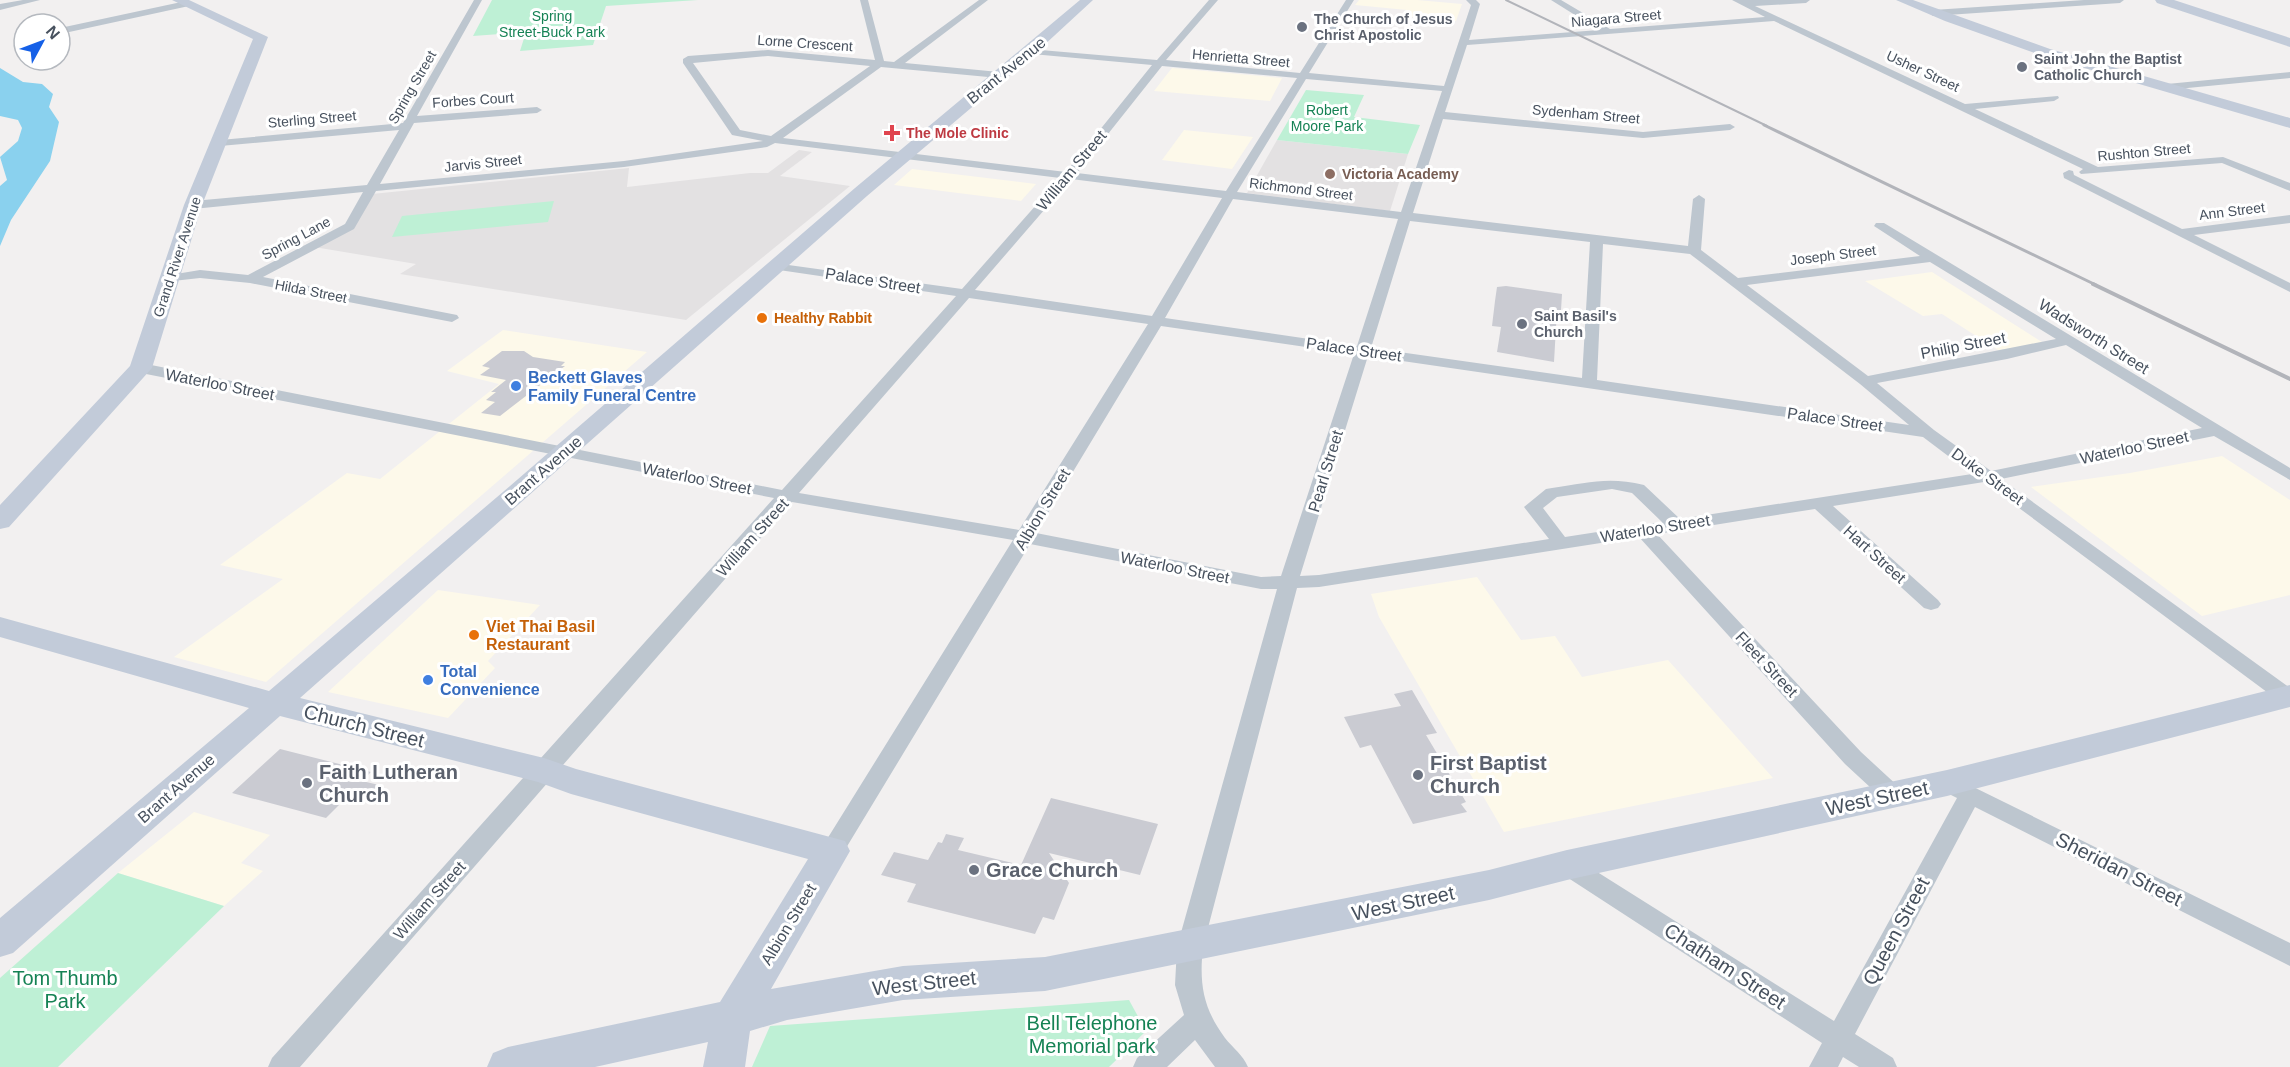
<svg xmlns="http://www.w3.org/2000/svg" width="2290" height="1067" viewBox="0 0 2290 1067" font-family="Helvetica,sans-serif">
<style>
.commercial{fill:#fdf9ea}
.education{fill:#e3e1e2}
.green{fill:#bef0d5}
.water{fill:#8ad1ee}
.building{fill:#cacbd2}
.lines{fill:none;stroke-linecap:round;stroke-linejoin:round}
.street{fill:#bdc6cf;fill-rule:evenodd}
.secondary{fill:#c2cbd9;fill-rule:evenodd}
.rail-far2{stroke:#b2b4ba;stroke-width:2}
.rail-far1{stroke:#b2b4ba;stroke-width:3}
.rail{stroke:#b2b4ba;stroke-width:4}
.worship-dot{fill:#6b7280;stroke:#fff;stroke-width:2}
.health-dot{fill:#e0444e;stroke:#fff;stroke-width:2}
.education-dot{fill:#8d6e63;stroke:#fff;stroke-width:2}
.food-dot{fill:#e8710a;stroke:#fff;stroke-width:2}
.shop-dot{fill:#3f7fe0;stroke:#fff;stroke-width:2}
.labels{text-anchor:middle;stroke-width:6;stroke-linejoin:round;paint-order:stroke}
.far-park-label{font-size:14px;fill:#158254;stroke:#fff}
.far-street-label{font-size:14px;fill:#47515e;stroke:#fff}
.far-worship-label{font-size:14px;font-weight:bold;fill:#5b616d;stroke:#fff;text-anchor:start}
.far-health-label{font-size:14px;font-weight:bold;fill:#be3a42;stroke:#fff;text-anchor:start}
.far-education-label{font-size:14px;font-weight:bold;fill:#785e54;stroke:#fff;text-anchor:start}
.far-food-label{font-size:14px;font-weight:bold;fill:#c56008;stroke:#fff;text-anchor:start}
.street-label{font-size:16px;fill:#47515e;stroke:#fff}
.shop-label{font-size:16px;font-weight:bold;fill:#366cbe;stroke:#fff;text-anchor:start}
.food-label{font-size:16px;font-weight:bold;fill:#c56008;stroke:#fff;text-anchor:start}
.near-street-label{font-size:20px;fill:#47515e;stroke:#fff}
.near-worship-label{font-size:20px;font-weight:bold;fill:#5b616d;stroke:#fff;text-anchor:start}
.near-park-label{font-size:20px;fill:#158254;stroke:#fff}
</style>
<rect width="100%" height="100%" fill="#f2f0f0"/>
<g class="commercial">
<polygon points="1359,0 1417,0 1462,4 1456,21 1404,16 1407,10 1355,5"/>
<polygon points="1172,68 1282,78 1270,101 1154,91"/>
<polygon points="1184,130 1253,137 1232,169 1162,160"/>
<polygon points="912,169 1036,184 1021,201 894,185"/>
<polygon points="1932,272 2045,344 1998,350 1942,314 1923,316 1865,281"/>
<polygon points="503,330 647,352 266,682 174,657 283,579 220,565 347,473 380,479 499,384 447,371"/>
<polygon points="2222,456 2290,500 2290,595 2202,616 2031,487 2130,473"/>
<polygon points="1477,577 1521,640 1555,636 1582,677 1668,660 1773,778 1504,832 1379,617 1371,594"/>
<polygon points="438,590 540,605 488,661 495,668 448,718 328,692"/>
<polygon points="194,812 270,835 241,863 263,871 224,906 118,873"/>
</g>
<g class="education">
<polygon points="1277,140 1408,154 1390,211 1247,193"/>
<polygon points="799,150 812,152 780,176 850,186 686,320 400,274 416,264 314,247 356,223 372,194 629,168 627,187 750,173 768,173"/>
</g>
<g class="green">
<polygon points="492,0 698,0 606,6 593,45 520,51 526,32 473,36"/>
<polygon points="1306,90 1364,95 1354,117 1420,125 1408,154 1277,140"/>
<polygon points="554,201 548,222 392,237 402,216"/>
<polygon points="118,873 224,906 58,1067 0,1067 0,978"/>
<polygon points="1129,1000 1146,1031 1109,1067 752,1067 770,1026"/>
</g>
<polygon class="water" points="0,68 23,82 42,84 53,94 49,107 59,122 50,161 11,220 0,246 0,186 7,180 0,157 18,141 22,128 18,120 0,116"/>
<g class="building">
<polygon points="1506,286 1562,294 1561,310 1557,310 1554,362 1497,352 1501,327 1492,326 1495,301 1497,287"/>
<polygon points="502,351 524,351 533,357 565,362 561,366 565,366 500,416 481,413 495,402 486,400 496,392 491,392 506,380 480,375 490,368 482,366"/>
<polygon points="1412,690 1437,733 1426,735 1466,802 1461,804 1467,812 1413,824 1371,745 1360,748 1344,717 1401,706 1394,694"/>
<polygon points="280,749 371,772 362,781 379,785 359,805 343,801 326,818 232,793"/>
<polygon points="1051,798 1158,824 1140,875 1049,853 1069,883 1054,920 1043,917 1035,934 907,902 916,884 881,875 894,852 928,860 938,842 942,843 946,834 964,838 958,850 1021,865"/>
</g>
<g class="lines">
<g class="street">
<polygon points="23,0 40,0 0,10 0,4"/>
<path d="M474,0H482L417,116L537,107L542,110L537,113L414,123L380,184L624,161L763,141L732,135L683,63V59L688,56L768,50L875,60L860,0H868L884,61L894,62L979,0H988L905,63L999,72L1004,75L999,78L881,67L783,138L1066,172L1152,65L1032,54L1029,53V49L1157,60L1209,0H1218L1166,60L1300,73L1346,0H1354L1309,73L1444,86L1471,5L1466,0H1476L1480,4L1469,40L1599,30L1551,0H1561L1610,29L1765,17L1732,0H1810L1806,3L1755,6L1965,104L2058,96L2059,98L2054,101L1975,109L2098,167L2223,157L2290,183V191L2222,163L2081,174L2079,172L2083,169L1774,21L1467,45L1445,112L1643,132L1730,124L1735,127L1730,130L1643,138L1443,119L1413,213L1688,246L1693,199L1699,195L1705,199L1701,250L1738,278L1920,256L1874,226L1876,223H1884L2290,468V480L2214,436L2001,479L2290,688V707L2283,704L1984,482L1833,506L1938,600L1941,604L1938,608L1931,610L1924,608L1815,509L1657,534L1861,752L1900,788L1903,794L1900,800L1892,803L1884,800L1845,764L1639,537L1319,587L1297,588L1203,947C1199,984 1203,1008 1225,1038C1233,1048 1243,1055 1248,1067H1215L1195,1040L1167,1067H1133L1137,1058L1184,1015L1175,985L1177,947L1277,589H1261L1030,544L840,858L832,861L824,858L820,851L824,844L1013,540L792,502L300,1067H268L272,1058L774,498L141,373L133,368L136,365L141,363L782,490L956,296L779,270L772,266L774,263L962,289L1060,178L775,143L767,147L624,167L376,191L354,229L263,277L457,315L459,318L452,322L250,283L200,278L164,282L162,279L164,276L200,270L248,275L345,224L363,192L193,209L187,205L193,201L367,185L399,130L220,146L215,143L220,140L403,123ZM768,56L870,66L771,136L740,130L693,63ZM1162,66L1297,78L1226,191L1077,173ZM1306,79L1442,91L1401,212L1237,192ZM1071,179L1222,198L1152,316L975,290ZM1233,199L1398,219L1357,346L1165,318ZM1410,221L1590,242L1582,378L1371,348ZM1603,244L1690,254L1860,384L1909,425L1597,380ZM1930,262L2056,339L1868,376L1747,285ZM969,298L1148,324L1019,530L799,493ZM1161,326L1354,354L1281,576L1261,577L1036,533ZM2066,345L2202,428L1991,471L1934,430L1877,383L2007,359ZM1368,356L1923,437L1972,474L1680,519L1644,485C1608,476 1587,483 1552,488L1546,489L1524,507L1549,539L1319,575L1300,576ZM1612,489L1632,493L1662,522L1565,537L1543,508L1557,497Z"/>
<polygon points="2084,0 2124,0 2120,3 1933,16 1929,13 1933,10"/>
<polygon points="186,1 189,2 189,6 60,34 60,28"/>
<polygon points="2290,72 2290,78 2167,90 2162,87 2167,84"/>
<polygon points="2069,170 2073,171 2074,175 2182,229 2290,215 2290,223 2194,235 2290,283 2290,292 2064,178 2063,173"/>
<polygon points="1947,774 2290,943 2290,966 1975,807 1855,1034 1893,1058 1897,1067 1859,1067 1843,1057 1838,1067 1809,1067 1822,1043 1559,872 1555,865 1559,858 1567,855 1575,858 1834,1021 1957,798 1939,789 1936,783 1939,777"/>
</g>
<g class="secondary">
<polygon points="172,0 189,0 268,37 202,205 152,368 9,527 0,529 0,505 130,366 184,205 253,39"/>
<polygon points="1080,0 1093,0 1029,59 867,196 300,698 544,758 576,769 845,841 850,851 771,989 903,966 1045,957 1489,870 1567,850 1947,770 2290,685 2290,707 1947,796 1567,880 1489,900 1045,991 903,1000 787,1020 750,1031 745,1067 703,1067 708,1042 595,1067 487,1067 493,1053 508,1047 720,1002 808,859 571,794 538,782 280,716 13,953 0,957 0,918 249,708 0,637 0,617 269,691 510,486 855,188"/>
<polygon points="1896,0 1913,0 2050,49 2290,118 2290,128 2040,55 1945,21"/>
<polygon points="2155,0 2174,0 2290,38 2290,47 2157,3"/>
</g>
<polyline class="rail-far2" points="1506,0 1767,126"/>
<polyline class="rail-far1" points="1764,125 2096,285"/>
<polyline class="rail" points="2093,284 2290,379"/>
</g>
<g class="worship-dot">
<circle cx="1302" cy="27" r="6"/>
<circle cx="2022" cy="67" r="6"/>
<circle cx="1522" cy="324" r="6"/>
<circle cx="1418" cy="775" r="6"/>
<circle cx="307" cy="783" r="6"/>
<circle cx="974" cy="870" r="6"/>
</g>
<path class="health-dot" d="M889 124h6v6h6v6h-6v6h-6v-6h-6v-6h6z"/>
<circle class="education-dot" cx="1330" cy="174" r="6"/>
<g class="food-dot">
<circle cx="762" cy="318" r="6"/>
<circle cx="474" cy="635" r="6"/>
</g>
<g class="shop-dot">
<circle cx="516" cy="386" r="6"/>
<circle cx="428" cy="680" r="6"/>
</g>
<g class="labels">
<g class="far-park-label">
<text x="552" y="21">Spring<tspan x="552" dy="16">Street-Buck Park</tspan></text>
<text x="1327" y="115">Robert<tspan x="1327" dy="16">Moore Park</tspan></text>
</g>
<g class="far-street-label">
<text transform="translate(1616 18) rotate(-5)" y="5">Niagara Street</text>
<text transform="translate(805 43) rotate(4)" y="5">Lorne Crescent</text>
<text transform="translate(1241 58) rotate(5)" y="5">Henrietta Street</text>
<text transform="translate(1923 71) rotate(25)" y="5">Usher Street</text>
<text transform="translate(412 87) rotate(-60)" y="5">Spring Street</text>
<text transform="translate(473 100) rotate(-4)" y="5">Forbes Court</text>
<text transform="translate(1586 114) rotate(5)" y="5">Sydenham Street</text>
<text transform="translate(312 119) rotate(-5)" y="5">Sterling Street</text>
<text transform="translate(2144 152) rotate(-5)" y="5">Rushton Street</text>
<text transform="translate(483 163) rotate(-6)" y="5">Jarvis Street</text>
<text transform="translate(1301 189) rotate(7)" y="5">Richmond Street</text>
<text transform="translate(2232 211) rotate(-7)" y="5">Ann Street</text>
<text transform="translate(296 238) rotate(-28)" y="5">Spring Lane</text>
<text transform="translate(1833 255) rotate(-7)" y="5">Joseph Street</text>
<text transform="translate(177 257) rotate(-72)" y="5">Grand River Avenue</text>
<text transform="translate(311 291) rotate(11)" y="5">Hilda Street</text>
</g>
<g class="far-worship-label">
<text x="1314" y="24">The Church of Jesus<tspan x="1314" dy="16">Christ Apostolic</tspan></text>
<text x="2034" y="64">Saint John the Baptist<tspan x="2034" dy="16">Catholic Church</tspan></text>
<text x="1534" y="321">Saint Basil's<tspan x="1534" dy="16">Church</tspan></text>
</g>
<g class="far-health-label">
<text x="906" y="138">The Mole Clinic</text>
</g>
<g class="far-education-label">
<text x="1342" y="179">Victoria Academy</text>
</g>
<g class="far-food-label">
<text x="774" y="323">Healthy Rabbit</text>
</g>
<g class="street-label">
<text transform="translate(1006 70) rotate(-39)" y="6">Brant Avenue</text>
<text transform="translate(1071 170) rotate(-50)" y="6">William Street</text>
<text transform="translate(873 280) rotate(9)" y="6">Palace Street</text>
<text transform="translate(2094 336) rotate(32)" y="6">Wadsworth Street</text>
<text transform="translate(1963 345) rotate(-11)" y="6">Philip Street</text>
<text transform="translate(1354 349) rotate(8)" y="6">Palace Street</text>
<text transform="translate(220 384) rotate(11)" y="6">Waterloo Street</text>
<text transform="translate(1835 419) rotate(8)" y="6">Palace Street</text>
<text transform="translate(2134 447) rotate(-12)" y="6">Waterloo Street</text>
<text transform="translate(543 470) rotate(-41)" y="6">Brant Avenue</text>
<text transform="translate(1325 471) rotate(-73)" y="6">Pearl Street</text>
<text transform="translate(1988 476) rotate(36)" y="6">Duke Street</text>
<text transform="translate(697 478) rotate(11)" y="6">Waterloo Street</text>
<text transform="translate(1042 509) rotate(-59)" y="6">Albion Street</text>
<text transform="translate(1655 528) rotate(-9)" y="6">Waterloo Street</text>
<text transform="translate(752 537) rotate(-48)" y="6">William Street</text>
<text transform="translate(1875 554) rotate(42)" y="6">Hart Street</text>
<text transform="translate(1175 567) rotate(11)" y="6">Waterloo Street</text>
<text transform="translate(1767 664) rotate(47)" y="6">Fleet Street</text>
<text transform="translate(176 788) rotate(-41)" y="6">Brant Avenue</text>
<text transform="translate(429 900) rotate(-48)" y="6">William Street</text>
<text transform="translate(788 924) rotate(-59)" y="6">Albion Street</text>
</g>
<g class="shop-label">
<text x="528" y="383">Beckett Glaves<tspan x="528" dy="18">Family Funeral Centre</tspan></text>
<text x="440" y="677">Total<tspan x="440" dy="18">Convenience</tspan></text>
</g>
<g class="food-label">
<text x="486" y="632">Viet Thai Basil<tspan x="486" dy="18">Restaurant</tspan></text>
</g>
<g class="near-street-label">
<text transform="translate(364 726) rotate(14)" y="7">Church Street</text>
<text transform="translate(1877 798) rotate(-12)" y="7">West Street</text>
<text transform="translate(2119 869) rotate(27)" y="7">Sheridan Street</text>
<text transform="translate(1403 903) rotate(-12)" y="7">West Street</text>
<text transform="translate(1896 931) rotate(-62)" y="7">Queen Street</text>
<text transform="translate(1725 966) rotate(33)" y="7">Chatham Street</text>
<text transform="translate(924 983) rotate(-6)" y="7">West Street</text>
</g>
<g class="near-worship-label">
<text x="1430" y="770">First Baptist<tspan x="1430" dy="23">Church</tspan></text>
<text x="319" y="779">Faith Lutheran<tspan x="319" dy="23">Church</tspan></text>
<text x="986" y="877">Grace Church</text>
</g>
<g class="near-park-label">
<text x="65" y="985">Tom Thumb<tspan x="65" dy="23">Park</tspan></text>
<text x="1092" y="1030">Bell Telephone<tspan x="1092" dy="23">Memorial park</tspan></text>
</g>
</g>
<g transform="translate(42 42) rotate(49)"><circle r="28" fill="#ffffff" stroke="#b5b9bf" stroke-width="1.5"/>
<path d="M0-4.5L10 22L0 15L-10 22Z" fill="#1560e7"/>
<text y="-9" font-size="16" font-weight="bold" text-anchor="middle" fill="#47515e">N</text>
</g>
</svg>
